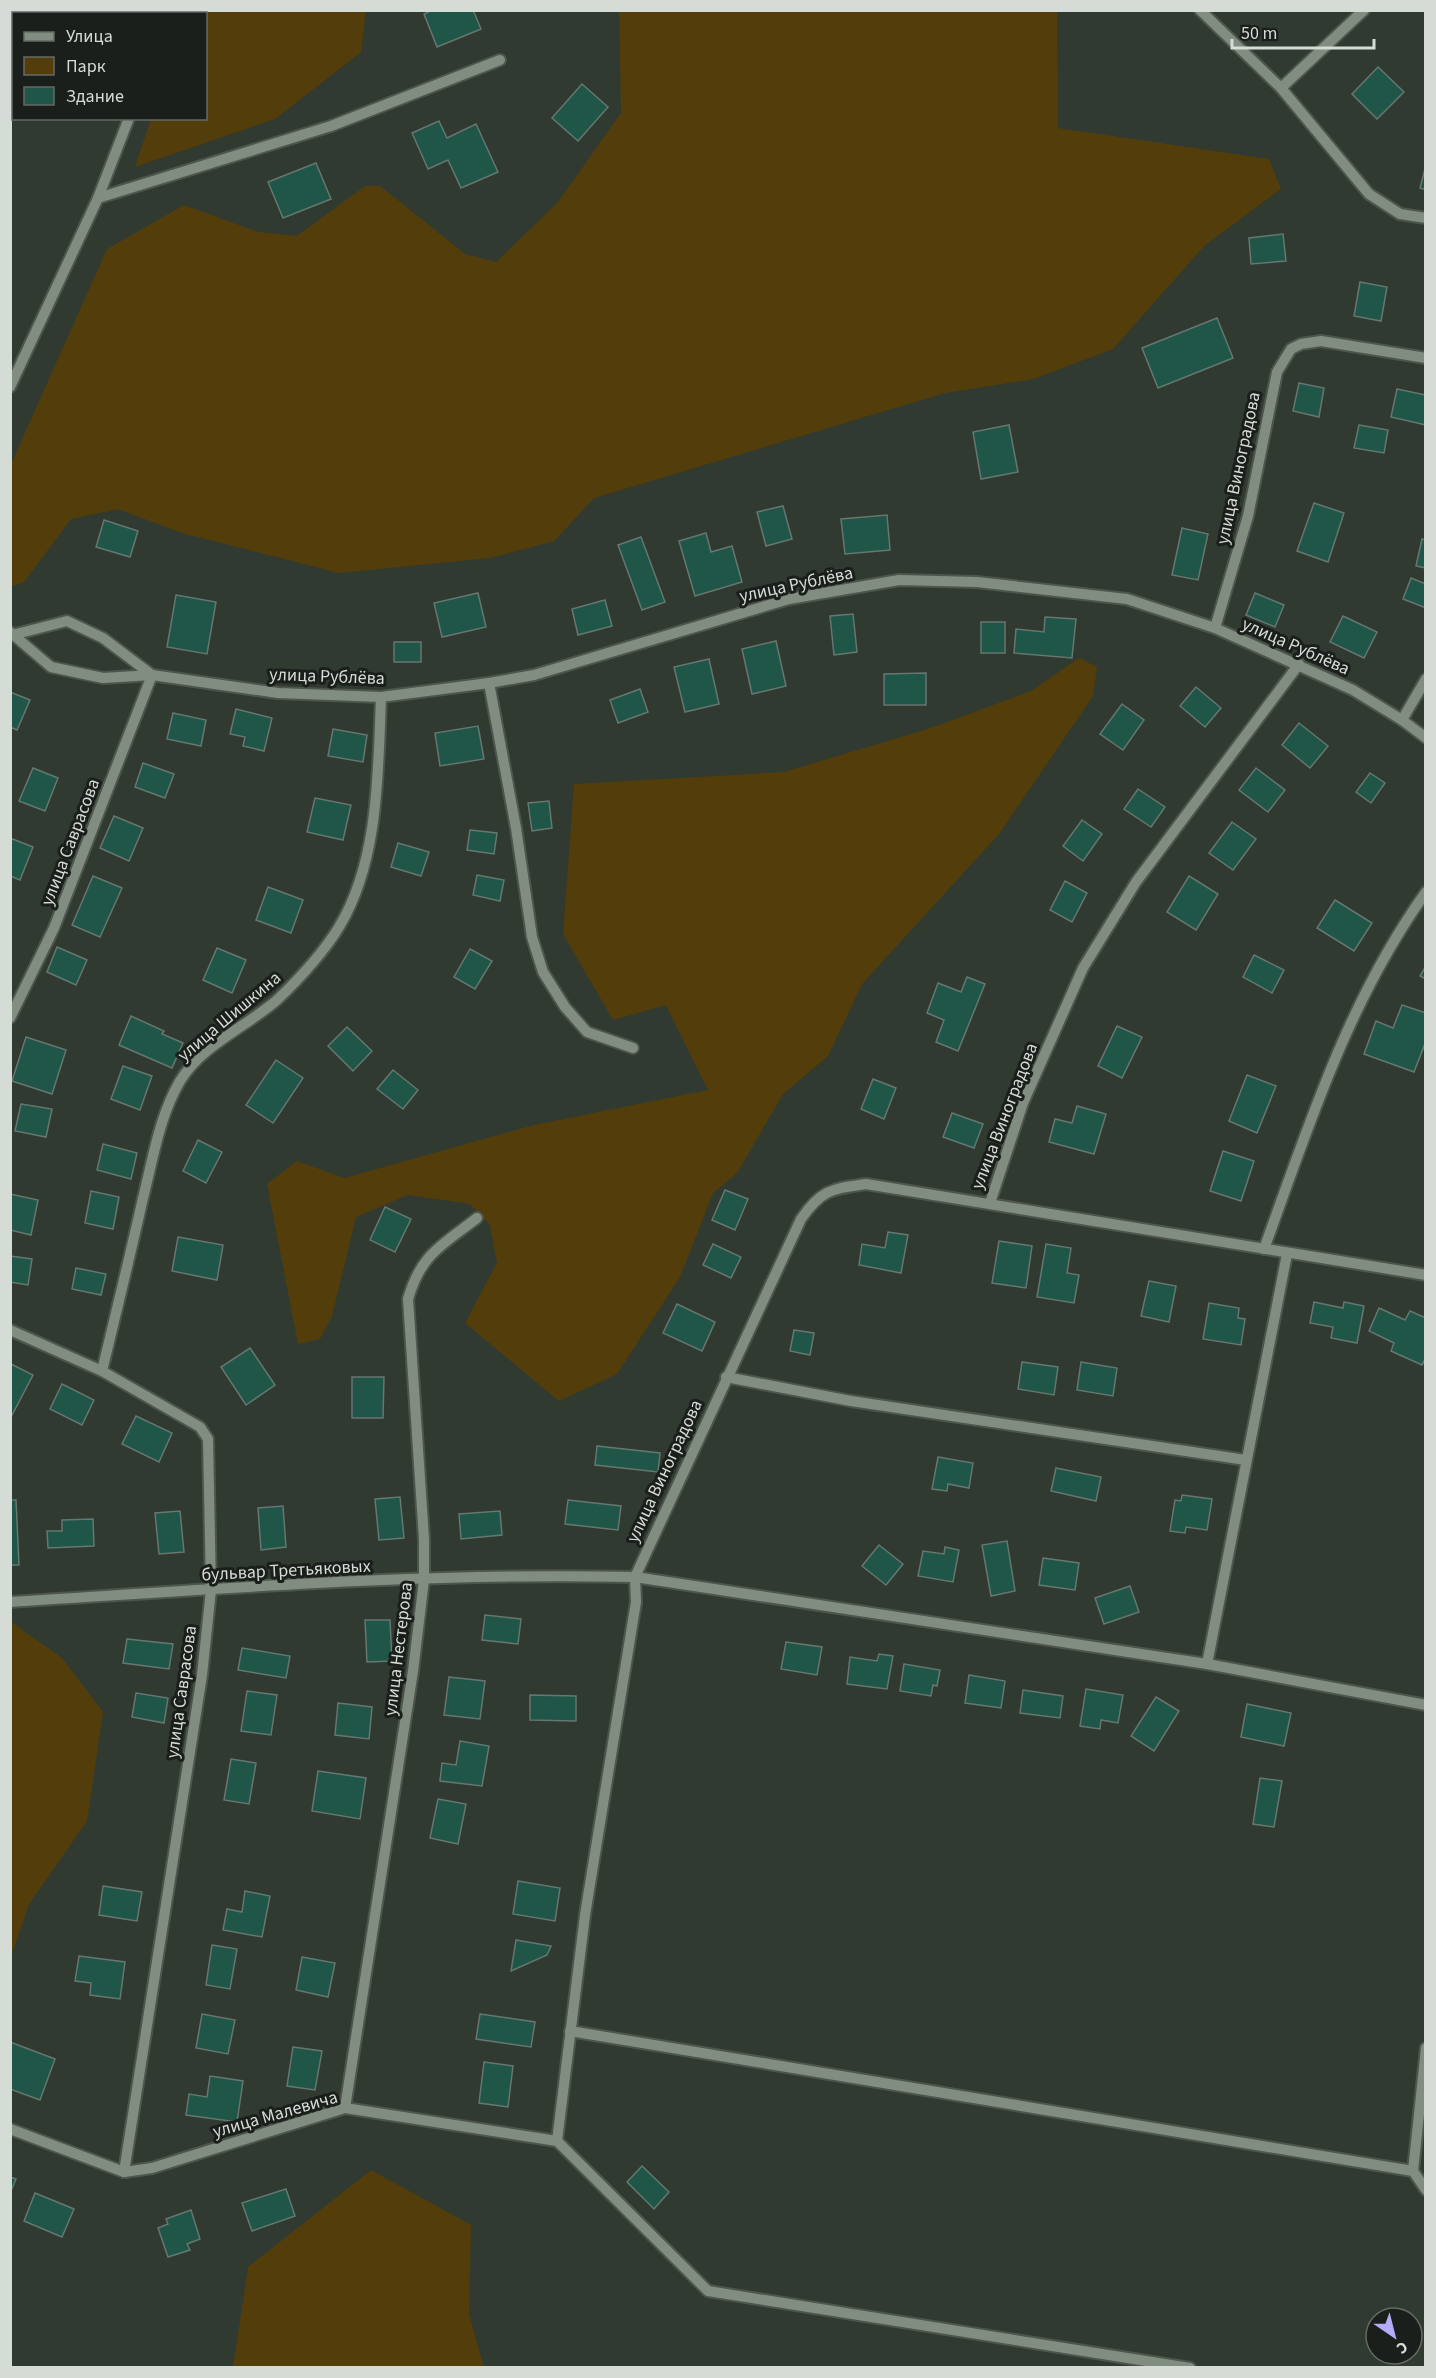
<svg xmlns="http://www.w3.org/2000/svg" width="1436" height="2378" viewBox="0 0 1436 2378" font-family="'Source Sans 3',sans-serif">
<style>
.green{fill:#533e0b}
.building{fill:#1f5647;stroke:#667671;stroke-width:1.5}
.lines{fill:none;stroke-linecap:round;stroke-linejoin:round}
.minor-casing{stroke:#4d554d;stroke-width:14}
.minor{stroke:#828d81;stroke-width:10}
.labels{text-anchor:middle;stroke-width:6;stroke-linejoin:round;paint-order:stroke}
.street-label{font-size:18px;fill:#d5dbd5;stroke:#1b1f1b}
</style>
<rect width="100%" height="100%" fill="#303a30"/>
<g class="green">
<polygon points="11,10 54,11 53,13 14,14 14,106 11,113"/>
<polygon points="187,11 366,11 361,52 275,119 135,167 151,119 206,118 206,14 186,13"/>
<polygon points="619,11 1057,11 1058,128 1269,159 1281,189 1205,245 1113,349 1033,379 945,393 594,498 554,541 490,558 339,573 182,533 118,509 71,519 24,582 11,586 11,464 107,249 184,205 258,232 297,236 365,186 380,186 465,254 496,262 558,202 621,113"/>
<polygon points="1079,658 1097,667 1093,696 999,834 862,984 828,1056 783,1094 737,1173 713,1193 680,1277 617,1374 559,1401 465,1323 497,1263 490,1225 470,1204 408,1195 356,1217 332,1316 320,1339 298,1344 267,1184 297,1161 344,1178 534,1125 708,1090 666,1005 613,1020 563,934 574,784 784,772 931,728 1031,691"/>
<polygon points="11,1622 62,1658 103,1712 87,1821 29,1904 11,1956"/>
<polygon points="371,2170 471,2225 469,2314 484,2367 233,2367 248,2267"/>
</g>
<g class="building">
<polygon points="432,10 473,10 481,29 437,47 424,14"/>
<polygon points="1378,67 1404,92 1377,119 1352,94"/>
<polygon points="582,84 608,107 578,141 552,118"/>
<polygon points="439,121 447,138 476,124 498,172 461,188 448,160 428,169 412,133"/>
<polygon points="316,163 331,199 283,218 268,182"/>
<polygon points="1426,165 1426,190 1420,188"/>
<polygon points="1283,234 1286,261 1251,264 1249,238"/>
<polygon points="1360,282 1387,287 1381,321 1354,316"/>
<polygon points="1217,318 1233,358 1158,388 1142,348"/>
<polygon points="1299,383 1324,388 1319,417 1293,411"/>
<polygon points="1397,389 1426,395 1426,425 1391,417"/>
<polygon points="1009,425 1018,472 981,479 973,432"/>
<polygon points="1359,425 1388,430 1384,453 1354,448"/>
<polygon points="1314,503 1344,513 1328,562 1297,551"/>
<polygon points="783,506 792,539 766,546 757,512"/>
<polygon points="887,515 890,550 845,554 841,519"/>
<polygon points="104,520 138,531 130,557 96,547"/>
<polygon points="1182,528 1208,534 1198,580 1172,575"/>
<polygon points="706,533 711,552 732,546 742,582 695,596 679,541"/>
<polygon points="641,537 665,602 642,610 618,545"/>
<polygon points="1422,539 1426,540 1426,568 1416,566"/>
<polygon points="1411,578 1426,584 1426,608 1403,599"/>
<polygon points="478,593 486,627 442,637 434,603"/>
<polygon points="1255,593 1284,605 1275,627 1246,615"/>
<polygon points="176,595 216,602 207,654 167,647"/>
<polygon points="605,600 612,626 578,635 572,609"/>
<polygon points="853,614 857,652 834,655 830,616"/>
<polygon points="1343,616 1377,632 1364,658 1330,642"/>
<polygon points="1045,617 1076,619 1072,658 1014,653 1016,629 1044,632"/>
<rect x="981" y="622" width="24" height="31"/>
<polygon points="776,641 786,686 752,694 742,649"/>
<rect x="394" y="642" width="27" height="20"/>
<polygon points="709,659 719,704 685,712 674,667"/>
<polygon points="926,673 926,705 884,705 884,674"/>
<polygon points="1196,687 1221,708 1205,727 1180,706"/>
<polygon points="640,689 648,712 618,723 610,700"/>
<polygon points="10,692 30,700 17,730 10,727"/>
<polygon points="1122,704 1144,720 1123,750 1100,734"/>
<polygon points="236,709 272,718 264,751 243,746 245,737 230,734"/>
<polygon points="173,713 206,720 201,746 167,739"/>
<polygon points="1299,723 1328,746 1310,768 1282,745"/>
<polygon points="478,726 484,759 440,766 435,733"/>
<polygon points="333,729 367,735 363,762 328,756"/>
<polygon points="143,763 174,774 165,798 135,787"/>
<polygon points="33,768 58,778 45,811 19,801"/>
<polygon points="1256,768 1285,790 1268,812 1239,790"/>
<polygon points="1370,773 1385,783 1371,803 1356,792"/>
<polygon points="1138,789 1165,807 1151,827 1124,809"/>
<polygon points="315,798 351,805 343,840 307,832"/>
<polygon points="549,801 552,828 532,831 528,803"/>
<polygon points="114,816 143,828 129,861 100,848"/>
<polygon points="1082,820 1102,834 1083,861 1063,846"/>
<polygon points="1232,822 1256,839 1233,870 1209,853"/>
<polygon points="470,830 497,833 494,854 467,850"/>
<polygon points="10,838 33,847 20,880 10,876"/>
<polygon points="398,843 429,852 421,876 391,867"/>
<polygon points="477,875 504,880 500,901 473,895"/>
<polygon points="93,876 122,888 100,937 72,925"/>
<polygon points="1189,876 1218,894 1196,930 1167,912"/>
<polygon points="1065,881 1087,893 1072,922 1050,910"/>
<polygon points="268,887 303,900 291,933 256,920"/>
<polygon points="1335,900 1372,923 1354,951 1317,928"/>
<polygon points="57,947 87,960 76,985 47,972"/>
<polygon points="217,948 246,960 232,993 203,980"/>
<polygon points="470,949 492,961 475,989 454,977"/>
<polygon points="1254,955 1284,970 1272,993 1243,977"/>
<polygon points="1426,966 1426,979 1420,976"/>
<polygon points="967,977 985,984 958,1051 936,1042 944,1020 927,1013 938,983 961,992"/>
<polygon points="1402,1005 1426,1013 1426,1041 1414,1072 1364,1054 1376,1021 1393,1028"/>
<polygon points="131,1016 164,1031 162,1034 183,1043 172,1068 119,1045"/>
<polygon points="1117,1026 1142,1037 1122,1078 1098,1066"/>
<polygon points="347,1027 372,1051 353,1071 328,1046"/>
<polygon points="26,1037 66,1050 52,1094 12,1081"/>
<polygon points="276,1060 303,1078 273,1123 246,1105"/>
<polygon points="123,1066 152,1076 140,1110 111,1099"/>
<polygon points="393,1070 418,1090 403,1109 377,1089"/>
<polygon points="1247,1075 1276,1086 1257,1133 1229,1121"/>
<polygon points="873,1079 896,1088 884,1119 861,1109"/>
<polygon points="21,1104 52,1109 46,1137 15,1131"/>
<polygon points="1077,1106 1106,1114 1094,1154 1049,1142 1055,1119 1072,1123"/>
<polygon points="952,1113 983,1124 974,1148 943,1137"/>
<polygon points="198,1140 222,1152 206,1183 183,1171"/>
<polygon points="103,1144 137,1153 131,1179 97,1170"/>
<polygon points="1223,1151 1254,1161 1241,1201 1210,1191"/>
<polygon points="725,1190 748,1199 735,1230 712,1220"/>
<polygon points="91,1191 119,1197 113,1229 85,1223"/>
<polygon points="10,1194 38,1200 31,1235 10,1230"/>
<polygon points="385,1207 411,1219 395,1252 370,1240"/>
<polygon points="888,1232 908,1235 901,1273 859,1265 862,1244 885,1248"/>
<polygon points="178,1237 223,1245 217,1280 172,1271"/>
<polygon points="999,1241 1032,1246 1026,1288 992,1283"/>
<polygon points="713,1244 741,1257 731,1278 703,1265"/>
<polygon points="1046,1244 1071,1248 1067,1273 1079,1275 1074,1303 1037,1297"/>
<polygon points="10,1256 32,1259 28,1285 10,1282"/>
<polygon points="76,1268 106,1274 101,1295 72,1289"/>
<polygon points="1149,1281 1176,1286 1169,1322 1141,1316"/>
<polygon points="1314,1302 1343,1308 1344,1302 1364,1306 1357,1343 1331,1338 1333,1327 1310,1323"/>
<polygon points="1209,1303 1239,1308 1238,1318 1245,1319 1241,1345 1203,1339"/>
<polygon points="677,1304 715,1322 702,1351 663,1333"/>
<polygon points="1379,1308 1405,1320 1410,1311 1426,1318 1426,1357 1422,1365 1391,1351 1394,1343 1369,1331"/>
<polygon points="794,1330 814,1333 810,1355 790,1351"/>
<polygon points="250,1348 275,1385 246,1405 221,1367"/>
<polygon points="1022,1362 1058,1367 1054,1395 1018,1389"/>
<polygon points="1081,1362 1117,1368 1113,1396 1077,1390"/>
<polygon points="11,1364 33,1375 10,1419 10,1366"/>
<polygon points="352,1377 384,1377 383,1418 352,1418"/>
<polygon points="62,1384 94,1400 82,1425 50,1409"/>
<polygon points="136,1416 172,1433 159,1462 122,1444"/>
<polygon points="597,1446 660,1453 658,1472 595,1465"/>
<polygon points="938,1457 973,1463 969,1488 948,1484 947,1491 932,1489"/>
<polygon points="1056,1468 1101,1477 1096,1501 1051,1491"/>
<polygon points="1182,1495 1212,1499 1207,1530 1186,1527 1185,1533 1170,1531 1175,1500 1181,1501"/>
<polygon points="400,1497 404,1538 379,1540 375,1499"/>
<polygon points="10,1500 16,1500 19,1565 10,1565"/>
<polygon points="568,1500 621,1506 618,1530 565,1524"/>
<polygon points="283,1506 286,1547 261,1550 258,1508"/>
<polygon points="180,1511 184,1552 159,1554 155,1513"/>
<polygon points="500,1511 502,1535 461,1539 459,1514"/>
<polygon points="93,1519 94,1546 48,1548 47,1531 62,1531 62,1520"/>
<polygon points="1007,1541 1015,1591 991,1596 982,1545"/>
<polygon points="879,1545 903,1564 886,1585 862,1566"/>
<polygon points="945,1547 959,1550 953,1582 918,1576 923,1551 944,1554"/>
<polygon points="1043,1558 1079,1563 1075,1590 1039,1585"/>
<polygon points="1130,1586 1139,1612 1104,1624 1095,1598"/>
<polygon points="485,1615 521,1619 518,1644 482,1640"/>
<polygon points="365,1620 390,1620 392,1661 367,1662"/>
<polygon points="127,1639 173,1644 169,1669 123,1663"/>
<polygon points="786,1642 822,1647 817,1675 781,1669"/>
<polygon points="242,1648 290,1656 286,1678 238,1670"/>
<polygon points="879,1654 893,1656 887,1689 847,1684 850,1657 877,1661"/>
<polygon points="904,1664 940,1670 937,1686 933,1685 931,1696 900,1691"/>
<polygon points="969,1675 1005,1681 1001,1708 965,1703"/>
<polygon points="449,1677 485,1681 480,1719 444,1715"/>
<polygon points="1086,1689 1123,1695 1118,1723 1101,1720 1100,1729 1080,1726"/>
<polygon points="1023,1690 1063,1696 1060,1718 1020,1713"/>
<polygon points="247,1691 277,1695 271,1735 241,1731"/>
<polygon points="136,1693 168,1698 164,1723 132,1717"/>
<polygon points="530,1695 576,1696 576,1721 530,1720"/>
<polygon points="1156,1697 1179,1711 1154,1751 1131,1736"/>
<polygon points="338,1703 372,1707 369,1739 335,1735"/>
<polygon points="1247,1704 1291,1713 1284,1746 1241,1737"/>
<polygon points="460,1741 489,1746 482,1786 440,1781 442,1763 456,1765"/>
<polygon points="231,1759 256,1763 249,1804 224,1800"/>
<polygon points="318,1771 366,1778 360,1819 312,1811"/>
<polygon points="1260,1778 1282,1781 1274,1827 1253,1824"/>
<polygon points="438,1799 466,1804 458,1844 430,1838"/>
<polygon points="518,1881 560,1888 555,1921 513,1914"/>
<polygon points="103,1886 142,1892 137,1921 99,1915"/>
<polygon points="245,1891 270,1896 262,1937 223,1930 227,1909 242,1912"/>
<polygon points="516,1940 551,1946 547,1955 511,1971"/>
<polygon points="212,1945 237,1949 230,1989 206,1985"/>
<polygon points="79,1956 125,1962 120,1999 90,1995 91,1983 75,1981"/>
<polygon points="302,1957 335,1963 328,1997 296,1990"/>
<polygon points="202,2014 235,2020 228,2054 196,2048"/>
<polygon points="480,2014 535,2022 531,2047 476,2039"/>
<polygon points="10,2042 55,2059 40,2100 10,2089"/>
<polygon points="293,2047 322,2051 315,2090 287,2086"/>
<polygon points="484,2062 513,2066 508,2107 479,2103"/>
<polygon points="210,2076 243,2081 237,2122 186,2115 189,2094 207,2097"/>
<polygon points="642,2166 669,2192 654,2209 627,2182"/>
<polygon points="10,2177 16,2179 10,2193"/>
<polygon points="286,2189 295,2216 252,2231 242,2203"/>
<polygon points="35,2193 74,2209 62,2237 24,2221"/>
<polygon points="191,2210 200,2239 187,2244 190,2250 168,2257 158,2228 168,2224 166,2219"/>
</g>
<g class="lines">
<defs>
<g id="minor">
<polyline points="1200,10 1281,88 1369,194 1400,214 1426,218"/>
<polyline points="170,14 171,10"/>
<polyline points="1281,88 1364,10"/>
<polyline points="98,198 331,126 500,60"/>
<polyline points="10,387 98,198 129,118"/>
<polyline points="1215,628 1248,516 1277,372 1291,349 1301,344 1321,341 1426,358"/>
<polyline points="10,632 51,667 103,678 152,675 278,693 381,697 489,683 534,675 789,599 899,580 977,582 1127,599 1215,628 1353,690 1402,720 1426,738"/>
<polyline points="16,634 67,621 103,638 152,675"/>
<polyline points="489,683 516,828 532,937 543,972 565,1007 587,1032 633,1048"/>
<polyline points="1402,720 1426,679"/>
<polyline points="10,1018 54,928 152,675"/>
<polyline points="990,1203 1023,1103 1083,968 1136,882 1299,664"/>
<path d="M1264,1249C1309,1125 1348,1001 1426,892"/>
<polyline points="10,1330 102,1371 200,1427 208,1439 211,1590 202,1675 124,2172"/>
<path d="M102,1371C116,1313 130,1256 143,1198C153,1159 159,1117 180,1081C202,1045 246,1027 277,1000C300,978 322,955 339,927C379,861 378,772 381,697"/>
<polyline points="726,1377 851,1401 1246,1460"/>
<path d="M10,1602C218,1589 427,1572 635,1577L1207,1664L1426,1705"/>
<polyline points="1207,1664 1287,1254"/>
<polyline points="570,2031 1413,2171 1426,2048"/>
<path d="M345,2108L413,1671L424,1580V1539L408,1299C421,1254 441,1246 477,1218"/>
<polyline points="10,2129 124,2172 152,2168 345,2108 557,2141"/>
<path d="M557,2141L585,1915L636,1602L635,1577L801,1219C822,1189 832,1189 866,1184L1426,1275"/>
<polyline points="557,2141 708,2291 1190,2368"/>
<polyline points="1413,2171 1426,2190"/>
</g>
</defs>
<use href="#minor" class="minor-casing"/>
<use href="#minor" class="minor"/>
</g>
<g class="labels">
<g class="street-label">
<text transform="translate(1238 468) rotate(-78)" y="6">улица Виноградова</text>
<text transform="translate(796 584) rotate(-12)" y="6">улица Рублёва</text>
<text transform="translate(1296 646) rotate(24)" y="6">улица Рублёва</text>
<text transform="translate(327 676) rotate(2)" y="6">улица Рублёва</text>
<text transform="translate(70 842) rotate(-69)" y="6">улица Саврасова</text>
<text transform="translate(229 1016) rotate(-40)" y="6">улица Шишкина</text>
<text transform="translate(1004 1116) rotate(-69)" y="6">улица Виноградова</text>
<text transform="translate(664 1471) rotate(-65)" y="6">улица Виноградова</text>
<text transform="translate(286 1570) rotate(-3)" y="6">бульвар Третьяковых</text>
<text transform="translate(398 1649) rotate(-83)" y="6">улица Нестерова</text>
<text transform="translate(181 1692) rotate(-82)" y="6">улица Саврасова</text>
<text transform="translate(275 2114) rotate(-16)" y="6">улица Малевича</text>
</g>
</g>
<rect width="1436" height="2378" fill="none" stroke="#d5dbd5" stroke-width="24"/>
<rect x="12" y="12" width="195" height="108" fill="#1b1f1b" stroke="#656a65" stroke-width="1.5"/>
<rect x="24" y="32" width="30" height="9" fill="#828d81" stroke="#656a65" stroke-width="1.5"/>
<text x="66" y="42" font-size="18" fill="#d5dbd5">Улица</text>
<rect x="24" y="57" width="30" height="18" fill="#533e0b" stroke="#656a65" stroke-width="1.5"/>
<text x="66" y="72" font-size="18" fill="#d5dbd5">Парк</text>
<rect x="24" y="87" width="30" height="18" fill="#1f5647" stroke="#656a65" stroke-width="1.5"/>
<text x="66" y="102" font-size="18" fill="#d5dbd5">Здание</text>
<g transform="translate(1394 2336) rotate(145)"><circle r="28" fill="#1b1f1b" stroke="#656a65" stroke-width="1.5"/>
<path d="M0-4.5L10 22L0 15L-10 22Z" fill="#b5acf8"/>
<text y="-9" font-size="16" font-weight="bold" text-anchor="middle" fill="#d5dbd5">С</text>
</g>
<path d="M1232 39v9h142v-9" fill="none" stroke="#d5dbd5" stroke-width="3"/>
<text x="1241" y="39" font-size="18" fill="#d5dbd5" stroke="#1b1f1b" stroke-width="4.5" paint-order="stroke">50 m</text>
</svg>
